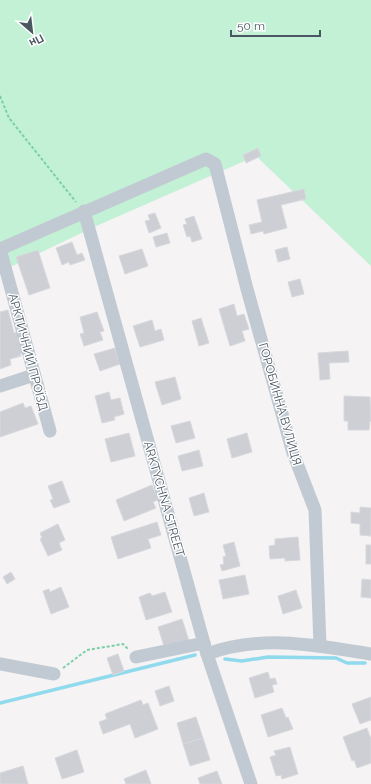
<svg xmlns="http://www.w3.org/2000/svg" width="371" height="784" viewBox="0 0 371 784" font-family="Raleway,sans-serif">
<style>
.green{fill:#c3f1d5}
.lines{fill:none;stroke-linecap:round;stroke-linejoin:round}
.stream{stroke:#90daee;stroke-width:3.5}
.building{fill:#cdcfd5;stroke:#d7d9de}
.path{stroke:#7ad0a6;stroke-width:2;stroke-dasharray:3 2;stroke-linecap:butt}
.minor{stroke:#c1cad2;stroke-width:13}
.labels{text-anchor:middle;stroke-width:3;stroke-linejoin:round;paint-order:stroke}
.street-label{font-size:12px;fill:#4a5661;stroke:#fff}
</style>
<rect width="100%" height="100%" fill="#f5f3f3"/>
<polygon class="green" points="0,0 371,0 371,266 256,156 94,227 0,272"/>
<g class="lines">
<g class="stream">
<polyline points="225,659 242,661 268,657 336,658 347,663 365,663"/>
<polyline points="0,703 195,655"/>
</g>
</g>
<g class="building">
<polygon points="258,148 261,156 246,163 243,155"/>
<polygon points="304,189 306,199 281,205 287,228 264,234 263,231 251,234 249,225 262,222 257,200"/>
<polygon points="155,213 161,228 149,233 145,221 150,220 148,215"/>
<polygon points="194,216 202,239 192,242 190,236 187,237 183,225 187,224 185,219"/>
<polygon points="167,233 170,243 156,247 153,237"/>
<polygon points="72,242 77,255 82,253 85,260 70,265 69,262 62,265 56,248"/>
<polygon points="287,247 290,259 278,262 275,250"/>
<polygon points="142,249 148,266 125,274 119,256"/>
<polygon points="38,250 50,288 29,295 16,257"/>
<polygon points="300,279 304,294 292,297 288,282"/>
<polygon points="234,304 237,316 244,314 249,329 242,331 245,341 230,346 219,309"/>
<polygon points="8,310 14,333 18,332 24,353 20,354 21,356 10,359 11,365 0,369 0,312"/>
<polygon points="97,312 104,331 100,332 103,340 84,346 80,334 84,333 80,317"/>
<polygon points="201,318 209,343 199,346 192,321"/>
<polygon points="152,320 155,331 161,329 164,340 140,347 133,326"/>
<polygon points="115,348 120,364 100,371 94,354"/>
<polygon points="348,351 349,362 329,363 330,379 320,380 318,353"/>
<polygon points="175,377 181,399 162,405 155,382"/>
<polygon points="109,392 111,400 120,398 124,414 114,417 115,420 102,423 95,396"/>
<polygon points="344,396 370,397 371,421 370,421 369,430 348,430 348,421 344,421"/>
<polygon points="23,403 25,408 31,406 38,424 0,437 0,412"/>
<polygon points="190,421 195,438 176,443 171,426"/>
<polygon points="129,433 135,456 111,462 105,439"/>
<polygon points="247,433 252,452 232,458 227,439"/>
<polygon points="199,450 203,466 182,471 178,456"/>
<polygon points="62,481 70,502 54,508 50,500 53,499 48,486"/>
<polygon points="152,485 158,500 153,502 156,508 124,521 116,500"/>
<polygon points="204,493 209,512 194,516 189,498"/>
<polygon points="360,507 371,508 371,536 360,535 360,524 351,523 351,512 360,513"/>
<polygon points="157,522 161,535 148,539 151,548 118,559 111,537"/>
<polygon points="58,524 65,540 59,543 62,550 48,556 40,539 42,538 40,533"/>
<polygon points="298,537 300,560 285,561 285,558 270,559 269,546 275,545 275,539"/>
<polygon points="234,542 240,566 222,571 220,565 224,564 223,557 226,556 223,545"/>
<rect x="366" y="545" width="5" height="19"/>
<polygon points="11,572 15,579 7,584 3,577"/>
<polygon points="245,575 249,594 223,599 219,580"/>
<polygon points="362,579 371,580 371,598 361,597"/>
<polygon points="61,587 69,607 51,614 43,591 49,589 50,592"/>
<polygon points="296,590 302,608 283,614 278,596"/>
<polygon points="165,592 172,612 146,620 139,597 150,593 152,596"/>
<polygon points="182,619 189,641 165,649 158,627"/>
<polygon points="118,654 124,671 113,675 107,658"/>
<polygon points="268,672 270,679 275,678 277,684 272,685 274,692 255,698 249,678"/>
<polygon points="169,686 174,701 160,706 155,691"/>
<polygon points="371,697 371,720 360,724 352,704"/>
<polygon points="141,700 143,705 148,703 158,729 135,738 130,724 103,734 99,722 107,719 105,714"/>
<polygon points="282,708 286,718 288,717 293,729 268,737 261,715"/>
<polygon points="196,717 203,738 183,744 177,723"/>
<polygon points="367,728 371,739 371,763 357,768 354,760 352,761 343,737"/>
<polygon points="203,738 210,760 190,766 183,744"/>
<polygon points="290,747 298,774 282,779 281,775 276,776 270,757 276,755 274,751"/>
<polygon points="77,750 84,772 62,779 55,758"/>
<polygon points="23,766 28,784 0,784 0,773"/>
<polygon points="146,770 151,784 126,784 124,779"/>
<polygon points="217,771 222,784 200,784 198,778"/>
</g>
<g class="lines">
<g class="path">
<polyline points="0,96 9,118 76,202"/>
<polyline points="63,668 87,650 123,644 128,649"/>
</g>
<g class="minor">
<polyline points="84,211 207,654 251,784"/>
<polyline points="0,249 206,159 215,164 247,289 293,453 315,510 320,646"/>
<polyline points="0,249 50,431"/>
<polyline points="0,386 34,375"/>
<path d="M207,654C262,634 316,645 371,654"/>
<polyline points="136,657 204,643"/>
<polyline points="0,664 54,674"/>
</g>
</g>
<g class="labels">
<g class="street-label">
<text transform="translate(28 352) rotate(75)" y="4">АРКТИЧНИЙ ПРОЇЗД</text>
<text transform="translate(280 404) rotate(74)" y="4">ГОРОБИННА ВУЛИЦЯ</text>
<text transform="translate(164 499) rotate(74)" y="4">ARKTYCHNA STREET</text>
</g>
</g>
<g transform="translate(32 32) rotate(152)" stroke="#ffffff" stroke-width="3" paint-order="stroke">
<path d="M0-3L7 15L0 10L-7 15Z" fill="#4a5661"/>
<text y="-6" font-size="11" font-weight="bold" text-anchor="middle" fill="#4a5661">Пн</text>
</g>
<path d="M231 30v6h89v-6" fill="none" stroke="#4a5661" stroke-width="2"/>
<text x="237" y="30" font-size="12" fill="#4a5661" stroke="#ffffff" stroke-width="3" paint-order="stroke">50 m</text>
</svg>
